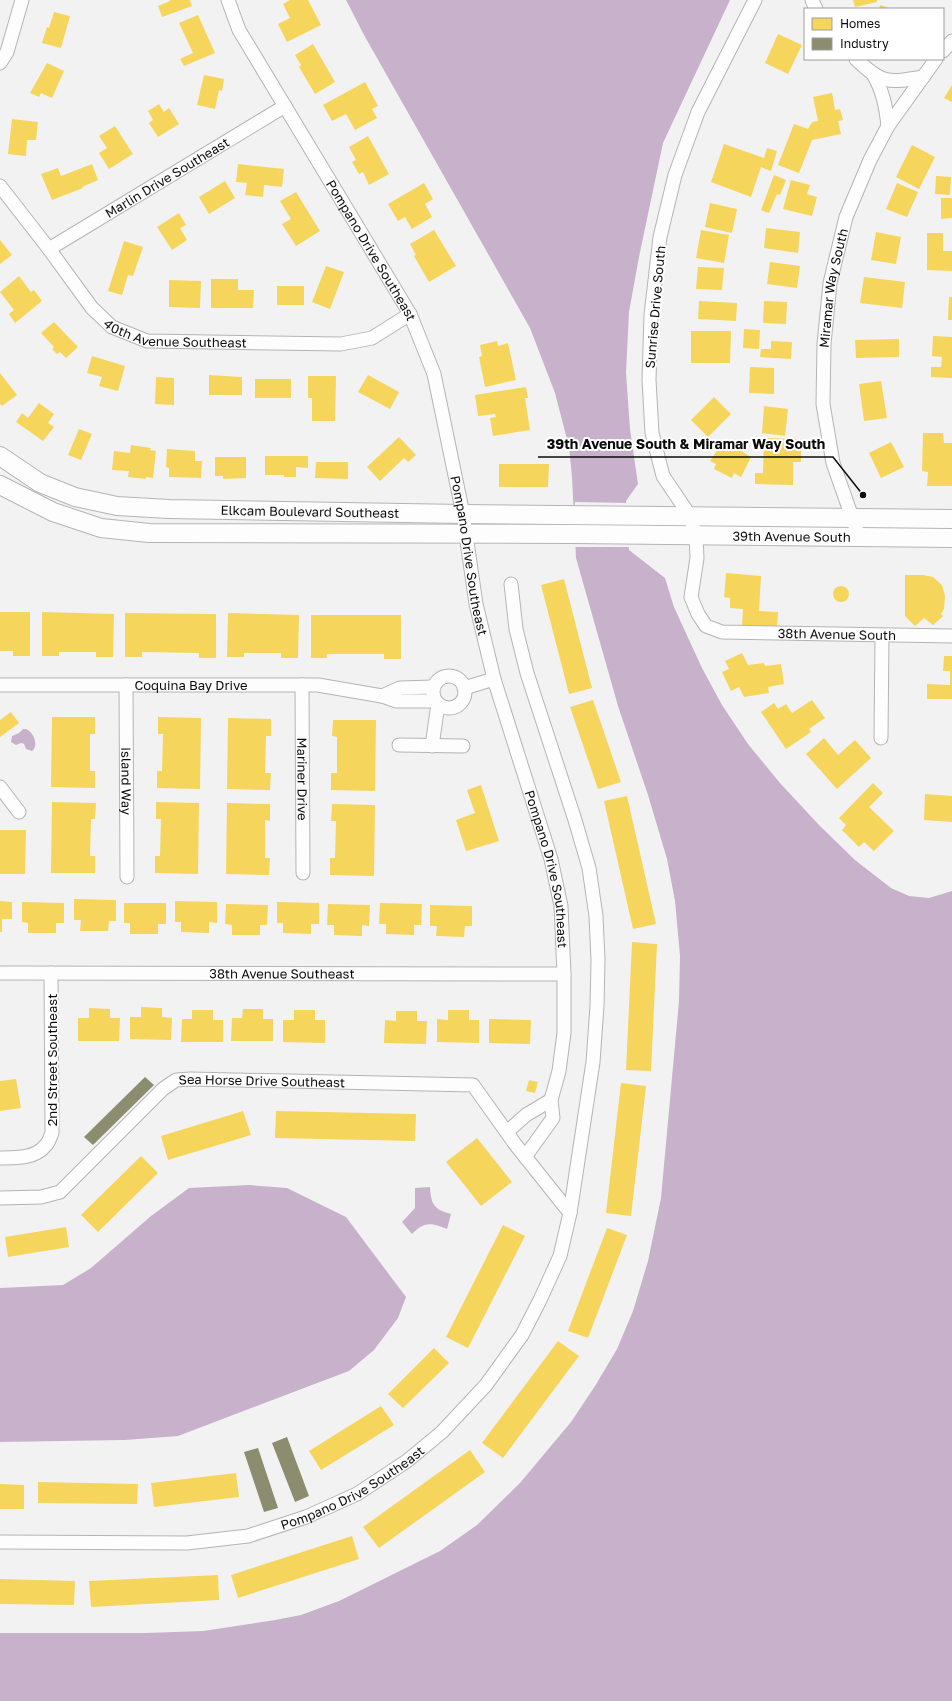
<svg xmlns="http://www.w3.org/2000/svg" width="952" height="1701" viewBox="0 0 952 1701" font-family="'Golos Text',sans-serif">
<style>
.water{fill:#c8b2cb}
.pier{fill:#f3f2f3}
.homes{fill:#f6d55c}
.industry{fill:#8c8c6e}
.lines{fill:none;stroke-linecap:round;stroke-linejoin:round}
.street-casing{stroke:#b5b4b5;stroke-width:15}
.secondary-casing{stroke:#b5b4b5;stroke-width:20}
.street{stroke:#fdfdfd;stroke-width:13}
.secondary{stroke:#fdfdfd;stroke-width:18}
.labels{text-anchor:middle;stroke-width:4;stroke-linejoin:round;paint-order:stroke}
.street-label{font-size:13px;fill:#0d0c0d;stroke:#fff}
.leader{fill:none;stroke:#0d0c0d;stroke-width:1.5}
.callout-dot{fill:#0d0c0d;stroke:#fff;stroke-width:1.5}
.callout-label{font-size:14px;text-anchor:middle;font-weight:bold;fill:#0d0c0d;stroke:#fff;stroke-width:4;stroke-linejoin:round;paint-order:stroke}
</style>
<rect width="100%" height="100%" fill="#f3f2f3"/>
<g class="water">
<polygon points="346,0 730,0 663,143 639,257 629,312 626,373 630,429 638,484 626,501 629,550 665,578 674,607 702,668 722,705 748,744 780,783 819,825 855,860 891,888 909,896 929,898 952,891 952,1701 0,1701 0,1633 145,1633 203,1631 275,1620 301,1615 339,1601 440,1551 477,1525 520,1483 571,1422 595,1386 617,1349 633,1311 648,1261 661,1198 679,1001 680,956 675,901 667,859 648,795 618,706 576,558 572,477 569,447 555,393 530,328 364,35"/>
<path d="M23,729H26C34,732 39,746 32,751L26,749L24,744L21,743L16,745L11,742L12,736L19,733Z"/>
<polygon points="249,1185 287,1188 346,1217 406,1297 398,1318 374,1350 349,1371 178,1436 125,1440 0,1442 0,1288 63,1285 91,1268 151,1216 189,1188"/>
<path d="M430,1187C431,1205 434,1209 451,1214L447,1229C431,1223 425,1221 412,1234L402,1222L415,1208V1188Z"/>
</g>
<polygon class="pier" points="575,502 628,503 631,547 574,547"/>
<g class="homes">
<polygon points="170,0 190,0 192,6 162,17 158,6 170,1"/>
<polygon points="290,0 308,0 321,25 287,42 278,24 290,18 283,4"/>
<polygon points="853,0 877,0 877,2 855,7"/>
<polygon points="880,5 893,9 879,9"/>
<polygon points="54,12 70,16 61,48 42,43 47,27 49,28"/>
<polygon points="198,15 215,53 184,66 180,59 193,53 179,23"/>
<polygon points="778,34 802,45 788,74 765,63"/>
<polygon points="313,44 335,82 315,94 299,67 301,65 295,55"/>
<polygon points="47,63 64,71 52,98 41,93 39,97 30,93"/>
<polygon points="204,75 224,79 222,91 219,90 215,109 197,105"/>
<polygon points="365,82 378,106 372,109 377,118 355,130 346,114 332,121 323,105"/>
<polygon points="952,85 952,102 944,98"/>
<polygon points="832,93 835,110 840,109 843,120 838,121 841,134 812,140 799,173 778,165 794,124 808,129 812,122 818,121 813,97"/>
<polygon points="159,104 164,112 169,108 179,124 158,137 149,123 153,120 148,111"/>
<polygon points="12,119 38,122 36,140 27,140 26,156 8,154"/>
<polygon points="115,126 133,154 109,169 99,153 107,148 99,136"/>
<polygon points="368,136 389,174 369,185 363,172 359,174 352,162 356,160 349,147"/>
<polygon points="724,144 764,158 767,148 777,151 771,171 761,167 751,197 711,182"/>
<polygon points="912,145 935,157 919,189 896,177"/>
<polygon points="92,164 98,180 82,187 83,188 52,200 41,174 58,168 61,176"/>
<polygon points="238,164 284,169 282,187 264,185 263,197 245,195 247,183 236,182"/>
<polygon points="774,175 786,180 780,195 777,194 769,213 761,210"/>
<polygon points="936,176 951,177 950,195 935,194"/>
<polygon points="791,180 810,185 807,194 817,197 812,216 783,209"/>
<polygon points="225,181 235,198 209,214 199,197"/>
<polygon points="424,183 433,199 425,204 432,217 412,229 405,217 398,221 388,204"/>
<polygon points="897,183 918,192 907,217 886,209"/>
<polygon points="296,192 320,231 296,246 282,224 291,219 280,201"/>
<polygon points="941,198 952,198 952,218 941,219"/>
<polygon points="710,203 737,209 732,233 705,227"/>
<polygon points="179,213 186,225 180,228 187,240 172,250 157,227"/>
<polygon points="766,228 800,232 798,253 764,248"/>
<polygon points="434,230 456,266 429,282 414,256 416,255 410,244"/>
<polygon points="701,230 729,235 724,263 696,258"/>
<polygon points="876,232 901,237 896,264 871,260"/>
<polygon points="927,233 943,233 943,251 952,251 952,271 927,270"/>
<polygon points="0,240 12,255 0,264"/>
<polygon points="124,241 143,247 133,276 128,275 122,295 108,291"/>
<polygon points="770,262 800,266 797,288 767,284"/>
<polygon points="326,266 344,272 330,309 312,302"/>
<polygon points="698,267 724,268 722,290 696,289"/>
<polygon points="19,276 31,292 34,290 42,301 15,323 9,314 14,310 0,292"/>
<polygon points="864,277 905,282 902,308 860,303"/>
<polygon points="211,279 238,279 238,290 254,290 253,308 211,308"/>
<polygon points="169,280 201,281 200,308 169,307"/>
<rect x="277" y="286" width="27" height="19"/>
<polygon points="949,297 952,297 952,320 948,320"/>
<polygon points="699,301 737,303 736,321 698,319"/>
<polygon points="764,301 787,302 786,324 763,323"/>
<polygon points="54,322 78,347 66,358 60,352 57,354 52,349 54,347 41,333"/>
<polygon points="744,329 760,330 759,349 743,348"/>
<polygon points="691,331 731,331 730,363 691,363"/>
<polygon points="933,336 952,337 952,378 931,377 931,367 941,367 942,357 932,356"/>
<polygon points="899,339 899,357 856,358 855,340"/>
<polygon points="497,341 498,346 508,343 516,380 485,387 479,357 482,356 480,345"/>
<polygon points="771,341 792,342 791,359 760,357 761,349 771,349"/>
<polygon points="92,356 125,366 118,391 99,386 102,377 87,373"/>
<polygon points="750,367 774,368 774,394 749,393"/>
<polygon points="0,373 17,395 2,406 0,404"/>
<polygon points="209,375 242,377 242,395 209,395"/>
<polygon points="368,375 399,392 390,409 358,392"/>
<polygon points="308,376 336,376 335,421 312,421 312,398 308,398"/>
<polygon points="156,377 174,378 174,405 155,404"/>
<rect x="255" y="379" width="36" height="19"/>
<polygon points="881,381 887,418 864,421 859,384"/>
<polygon points="526,387 528,398 525,398 530,430 493,436 490,418 496,417 495,414 478,416 475,395"/>
<polygon points="714,397 731,414 708,437 691,420"/>
<polygon points="39,403 54,414 48,423 54,427 43,441 16,422 22,413 28,418"/>
<polygon points="764,406 788,409 785,436 762,433"/>
<polygon points="79,429 92,434 81,460 68,455"/>
<polygon points="923,433 943,433 944,443 952,443 952,486 927,486 928,472 922,471"/>
<polygon points="399,437 416,455 408,462 404,458 380,481 367,467"/>
<polygon points="764,438 801,439 801,462 793,462 793,485 755,484 755,473 763,473"/>
<polygon points="724,440 751,457 741,477 734,473 732,478 714,469 716,464 710,461"/>
<polygon points="891,442 904,467 881,478 869,453"/>
<polygon points="131,445 151,448 150,450 156,451 153,478 146,477 146,479 128,477 129,471 112,470 114,451 130,453"/>
<polygon points="167,449 195,451 195,461 202,461 201,478 169,477 169,468 166,467"/>
<polygon points="265,456 308,456 308,468 296,467 296,477 284,477 284,475 265,475"/>
<polygon points="215,457 246,457 246,478 223,479 223,476 215,476"/>
<polygon points="316,462 348,462 348,479 315,478"/>
<polygon points="499,464 549,464 548,487 499,487"/>
<polygon points="726,573 761,576 759,611 778,612 777,629 742,626 743,609 730,608 730,598 724,597"/>
<polygon points="905,575 923,575 933,577 942,585 945,596 944,609 941,614 943,616 933,625 924,618 915,626 905,616"/>
<polygon points="564,579 592,688 569,694 541,585"/>
<circle cx="841" cy="594" r="8"/>
<polygon points="0,612 30,612 30,656 13,656 13,651 0,651"/>
<polygon points="42,612 114,614 113,657 96,657 96,652 59,652 59,656 42,656"/>
<polygon points="125,613 216,614 216,658 199,658 199,653 142,652 142,657 125,657"/>
<polygon points="228,613 299,615 298,658 281,658 281,653 244,653 244,657 227,657"/>
<polygon points="311,615 401,615 401,659 384,659 384,654 327,654 327,658 311,658"/>
<polygon points="742,653 748,665 764,663 765,666 781,664 784,684 768,687 769,693 744,697 739,687 731,691 722,672 729,669 725,661"/>
<polygon points="944,656 952,656 952,699 927,699 927,684 950,685 950,671 943,671"/>
<polygon points="593,700 621,782 598,789 570,707"/>
<polygon points="812,700 825,718 809,729 811,732 786,749 761,712 774,703 778,709 786,704 792,713"/>
<polygon points="11,712 19,723 0,737 0,720"/>
<polygon points="52,717 95,717 95,734 90,734 90,771 95,771 95,788 51,787"/>
<polygon points="158,717 201,718 200,789 157,788 157,771 162,771 163,734 158,734"/>
<polygon points="228,718 271,719 271,736 266,736 265,773 271,773 270,790 227,789"/>
<polygon points="333,720 376,720 375,791 331,790 331,773 337,773 337,737 332,736"/>
<polygon points="824,738 838,755 855,740 871,758 837,789 806,754"/>
<polygon points="873,783 883,793 869,807 894,831 874,851 864,842 859,847 842,830 846,825 839,818"/>
<polygon points="481,785 499,841 466,851 456,820 475,813 467,790"/>
<polygon points="925,794 952,796 952,822 924,820"/>
<polygon points="627,796 656,924 633,929 604,801"/>
<polygon points="52,802 96,803 95,819 91,819 90,856 95,856 95,873 51,873"/>
<polygon points="156,802 199,803 198,874 155,873 155,856 160,856 161,819 156,819"/>
<polygon points="227,803 270,804 270,821 265,820 265,858 270,858 269,875 226,874"/>
<polygon points="332,804 375,805 374,876 330,875 330,858 335,858 336,821 331,821"/>
<polygon points="0,830 26,830 25,874 0,874"/>
<polygon points="74,899 116,900 116,921 109,921 108,931 80,931 81,920 74,920"/>
<polygon points="0,901 12,902 12,919 2,919 2,932 0,932"/>
<polygon points="175,901 217,902 217,923 209,922 209,933 181,932 181,922 175,922"/>
<polygon points="22,902 64,903 64,923 56,923 56,933 28,933 28,923 22,922"/>
<polygon points="277,902 319,903 319,924 311,924 311,934 283,933 283,923 277,923"/>
<polygon points="124,903 166,903 166,924 158,924 158,934 130,934 130,923 124,923"/>
<polygon points="380,903 422,904 421,925 414,925 414,935 386,934 386,924 379,924"/>
<polygon points="226,904 268,905 267,925 260,925 260,935 232,935 232,925 225,924"/>
<polygon points="328,904 370,905 369,926 362,925 362,936 334,935 334,925 327,925"/>
<polygon points="430,905 472,906 472,926 465,926 464,937 436,936 437,926 430,926"/>
<polygon points="632,942 657,944 651,1071 626,1070"/>
<polygon points="141,1007 162,1008 162,1017 172,1018 171,1040 130,1039 130,1017 141,1017"/>
<polygon points="89,1008 110,1009 110,1018 120,1018 119,1041 78,1041 78,1018 89,1018"/>
<polygon points="243,1009 263,1009 263,1019 273,1019 273,1041 231,1041 232,1018 242,1018"/>
<polygon points="192,1010 213,1010 213,1020 223,1020 223,1042 181,1042 182,1019 192,1019"/>
<polygon points="294,1010 315,1010 315,1020 325,1020 325,1043 283,1042 283,1020 294,1020"/>
<polygon points="448,1010 469,1010 469,1020 479,1020 479,1043 437,1042 437,1019 448,1020"/>
<polygon points="396,1011 417,1011 417,1021 427,1021 426,1044 384,1043 385,1020 396,1021"/>
<polygon points="489,1019 531,1020 530,1044 489,1043"/>
<polygon points="16,1079 21,1108 0,1111 0,1081"/>
<polygon points="529,1080 538,1082 535,1093 526,1091"/>
<polygon points="621,1083 646,1086 631,1216 606,1213"/>
<polygon points="243,1111 251,1135 168,1160 161,1136"/>
<polygon points="276,1111 416,1114 415,1141 275,1138"/>
<polygon points="477,1138 512,1182 481,1206 446,1162"/>
<polygon points="141,1156 158,1173 98,1232 81,1215"/>
<polygon points="503,1225 525,1236 468,1348 446,1337"/>
<polygon points="66,1227 69,1247 8,1257 5,1237"/>
<polygon points="607,1228 627,1235 588,1338 568,1331"/>
<polygon points="558,1341 579,1356 503,1458 482,1443"/>
<polygon points="434,1348 449,1363 403,1408 388,1394"/>
<polygon points="381,1406 394,1425 321,1470 309,1451"/>
<polygon points="470,1450 485,1472 379,1548 363,1527"/>
<polygon points="236,1473 239,1497 154,1507 151,1483"/>
<polygon points="38,1482 138,1484 137,1504 38,1503"/>
<polygon points="0,1484 24,1485 24,1509 0,1509"/>
<polygon points="352,1536 359,1559 238,1598 231,1575"/>
<polygon points="218,1575 219,1600 91,1607 89,1581"/>
<polygon points="0,1579 75,1581 74,1605 0,1604"/>
</g>
<g class="industry">
<polygon points="145,1077 154,1085 93,1145 84,1137"/>
<polygon points="287,1437 309,1496 295,1502 272,1443"/>
<polygon points="258,1448 278,1508 264,1512 244,1452"/>
</g>
<g class="lines">
<defs>
<g id="street">
<path id="s1" d="M228,0L239,30L410,314L434,374L463,514L476,604L494,679L551,859L561,906L564,974V1033L559,1071L551,1100L553,1118L525,1157"/>
<path id="s2" d="M755,0L698,112L675,175L660,237L651,315L649,380L652,433L663,476L690,516L696,536L697,558L691,597L698,614L706,626L722,632L952,636"/>
<polyline points="812,0 816,9"/>
<polyline points="943,51 952,41"/>
<path d="M856,59C882,84 888,83 923,77"/>
<polyline points="0,63 7,52 22,0"/>
<path d="M873,74C883,91 886,107 888,126"/>
<path id="s3" d="M0,186L49,249L92,308L112,327L147,341L341,344L372,338L410,314"/>
<path id="s4" d="M49,249L285,106"/>
<path id="s5" d="M859,537L833,463L823,404L824,344L830,283L846,217L870,160L888,126L936,59"/>
<circle cx="449" cy="692" r="16"/>
<path id="s6" d="M0,685H318L382,696L396,701H435"/>
<path id="s7" d="M126,685L127,877"/>
<path id="s8" d="M302,685L303,873"/>
<polyline points="464,688 494,679"/>
<polyline points="382,696 400,688 433,687"/>
<polyline points="881,738 882,635"/>
<polyline points="399,745 463,746"/>
<polyline points="432,746 438,704"/>
<polyline points="0,787 19,812"/>
<path id="s9" d="M0,973L564,974"/>
<polyline points="507,1132 526,1115 551,1100"/>
<path d="M0,1158C15,1158 35,1159 46,1145C49,1142 50,1137 52,1133L51,973"/>
<path id="s10" d="M0,1198L41,1197L60,1192L163,1089L176,1080L191,1079L473,1085L515,1144L570,1213"/>
<path id="s11" d="M0,1542L187,1543L248,1536L306,1517L357,1494L407,1461L442,1432L486,1385L522,1335L540,1300L560,1256L570,1213L593,1062L597,1006L598,960L596,916L589,868L575,820L527,673L516,629L511,584"/>
</g>
<g id="secondary">
<path id="s12" d="M0,456L40,483L75,497L117,506L169,509L463,514L952,519"/>
<path id="s13" d="M0,485L53,512L101,528L149,533L573,534L952,538"/>
</g>
</defs>
<use href="#street" class="street-casing"/>
<use href="#secondary" class="secondary-casing"/>
<use href="#street" class="street"/>
<use href="#secondary" class="secondary"/>
</g>
<g class="labels">
<g class="street-label">
<text dy="5" stroke="none"><textPath href="#s4" startOffset="138">Marlin Drive Southeast</textPath></text>
<text dy="5" stroke="none"><textPath href="#s1" startOffset="289">Pompano Drive Southeast</textPath></text>
<text dy="5" stroke="none"><textPath href="#s5" startOffset="255">Miramar Way South</textPath></text>
<text transform="translate(655 307) rotate(-85)" y="5">Sunrise Drive South</text>
<text dy="5" stroke="none"><textPath href="#s3" startOffset="245">40th Avenue Southeast</textPath></text>
<text dy="5" stroke="none"><textPath href="#s12" startOffset="322">Elkcam Boulevard Southeast</textPath></text>
<text dy="5" stroke="none"><textPath href="#s13" startOffset="801">39th Avenue South</textPath></text>
<text dy="5" stroke="none"><textPath href="#s1" startOffset="613">Pompano Drive Southeast</textPath></text>
<text dy="5" stroke="none"><textPath href="#s2" startOffset="793">38th Avenue South</textPath></text>
<text dy="5" stroke="none"><textPath href="#s6" startOffset="191">Coquina Bay Drive</textPath></text>
<text dy="5" stroke="none"><textPath href="#s8" startOffset="94">Mariner Drive</textPath></text>
<text dy="5" stroke="none"><textPath href="#s7" startOffset="96">Island Way</textPath></text>
<text dy="5" stroke="none"><textPath href="#s1" startOffset="937">Pompano Drive Southeast</textPath></text>
<text dy="5" stroke="none"><textPath href="#s9" startOffset="282">38th Avenue Southeast</textPath></text>
<text transform="translate(52 1060) rotate(-90)" y="5">2nd Street Southeast</text>
<text dy="5" stroke="none"><textPath href="#s10" startOffset="308">Sea Horse Drive Southeast</textPath></text>
<text dy="5" stroke="none"><textPath href="#s11" startOffset="364">Pompano Drive Southeast</textPath></text>
</g>
</g>
<path class="leader" d="M863 495L833 457H538"/>
<circle class="callout-dot" cx="863" cy="495" r="4"/>
<g class="callout-label">
<text x="686" y="449">39th Avenue South &amp; Miramar Way South</text>
</g>
<rect x="804" y="8" width="140" height="52" fill="#ffffff" stroke="#9e9e9e"/>
<rect x="812" y="18" width="20" height="12" fill="#f6d55c" stroke="#9e9e9e"/>
<text x="840" y="28" font-size="12" fill="#0d0c0d">Homes</text>
<rect x="812" y="38" width="20" height="12" fill="#8c8c6e" stroke="#9e9e9e"/>
<text x="840" y="48" font-size="12" fill="#0d0c0d">Industry</text>
</svg>
